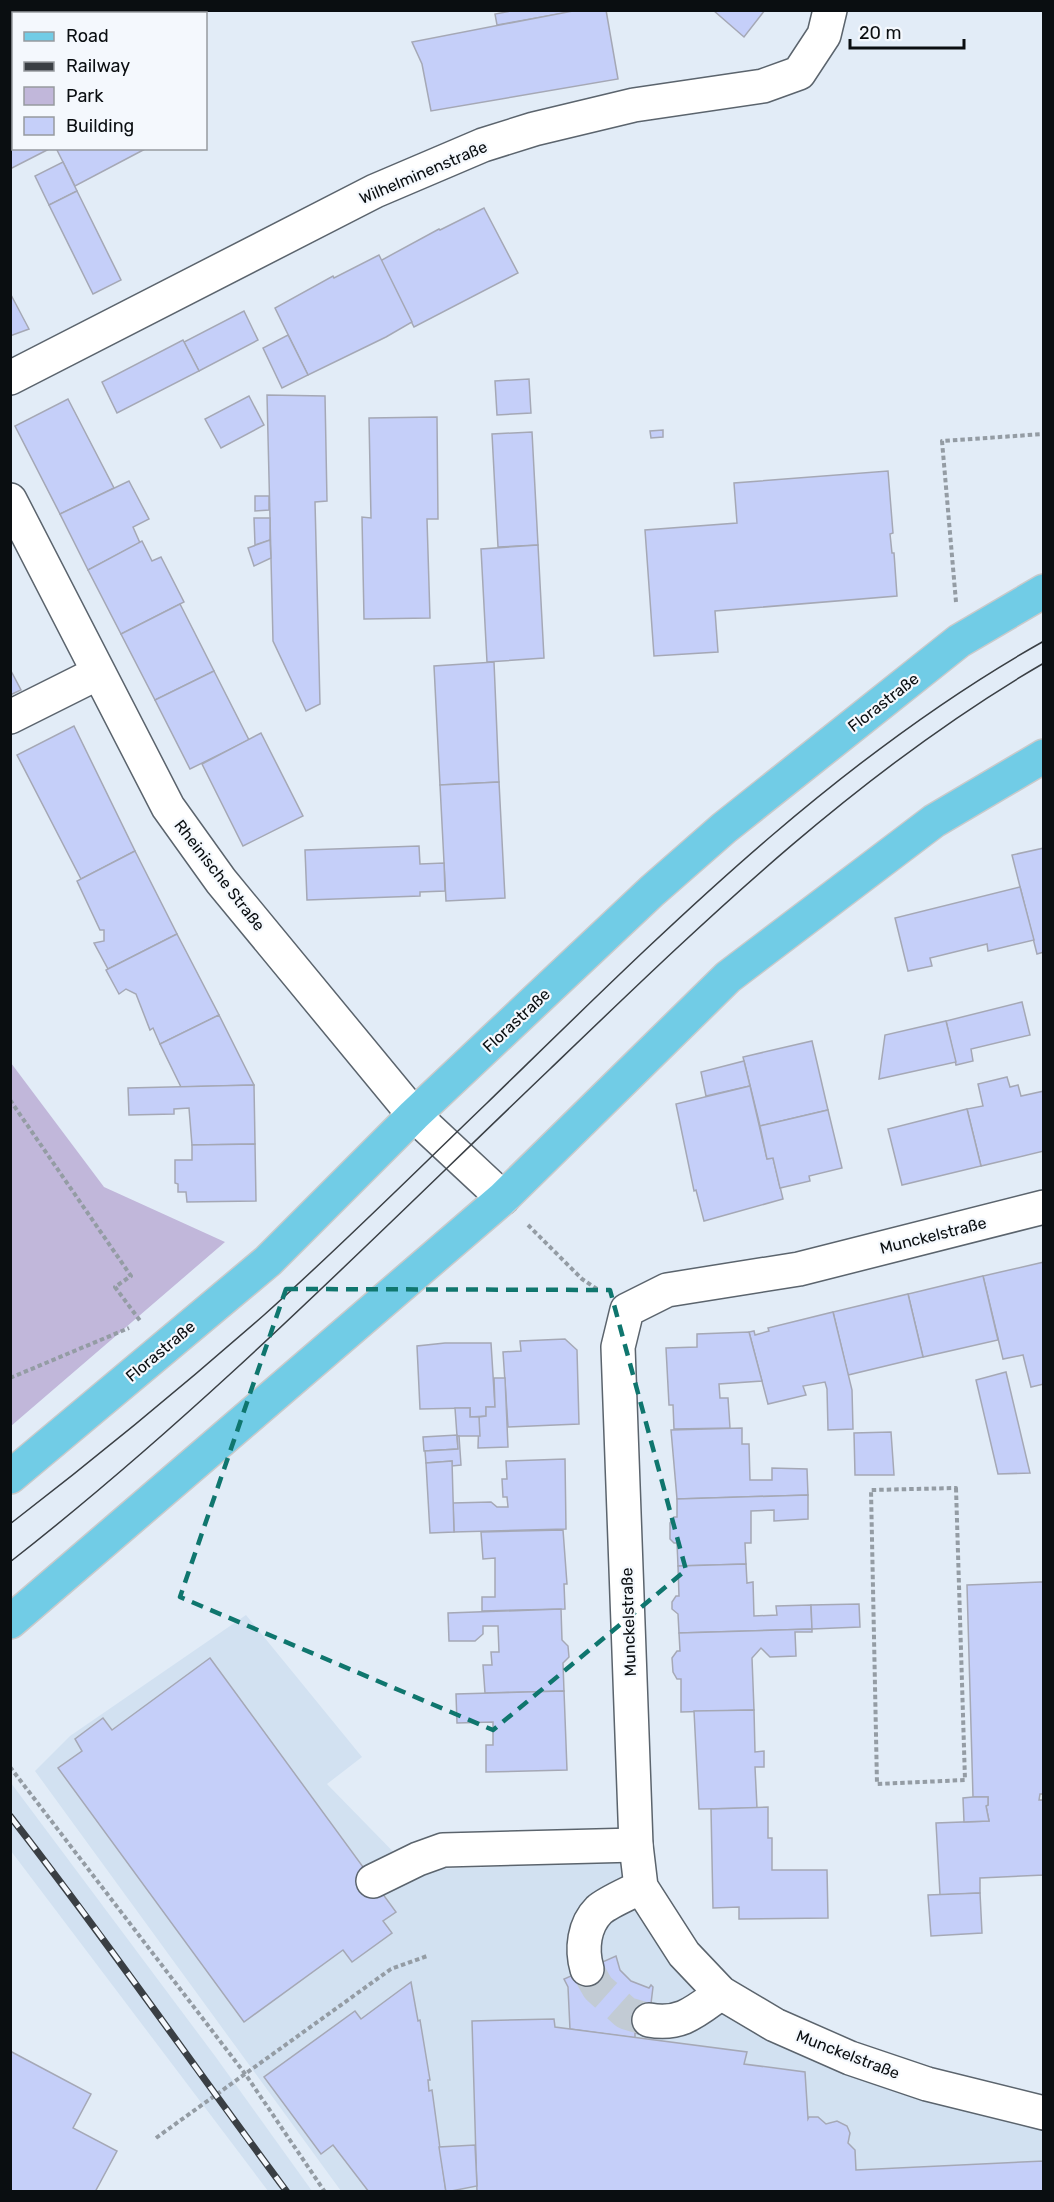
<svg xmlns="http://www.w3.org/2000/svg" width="1054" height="2202" viewBox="0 0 1054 2202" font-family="Rubik,sans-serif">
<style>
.built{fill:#d2e1f1}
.green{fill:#c1b7da}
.building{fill:#c5cff9;stroke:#a5a8b5;stroke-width:1.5}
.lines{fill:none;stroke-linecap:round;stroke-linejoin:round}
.minor-tunnel{stroke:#c2cbd4;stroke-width:33;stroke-dasharray:33 16;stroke-linecap:butt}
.minor-casing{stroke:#5b646d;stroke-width:36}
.major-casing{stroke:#c9cacb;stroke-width:36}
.path{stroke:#949ca4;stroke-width:4;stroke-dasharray:4.5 3;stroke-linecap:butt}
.minor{stroke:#fff;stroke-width:33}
.major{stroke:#71cce6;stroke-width:33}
.tram{stroke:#3a3f44;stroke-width:1.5}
.rail-casing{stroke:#3a3f44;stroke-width:7}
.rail{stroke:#f4f8fd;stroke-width:4.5;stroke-dasharray:14;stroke-linecap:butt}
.marked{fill:none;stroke:#0f766e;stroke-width:4.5;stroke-dasharray:12 8;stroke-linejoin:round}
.labels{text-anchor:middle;stroke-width:4.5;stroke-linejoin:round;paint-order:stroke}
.street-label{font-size:16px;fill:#0a0e11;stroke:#f4f8fd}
</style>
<rect width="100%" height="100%" fill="#e2ecf7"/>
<g class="built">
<polygon points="246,1615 362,1757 327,1784 411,1870 623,1862 711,1993 1043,2123 1043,2191 341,2191 35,1771 70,1736"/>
<polygon points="11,1783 215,2056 312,2191 268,2191 11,1851"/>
</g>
<polygon class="green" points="11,1063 104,1187 225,1242 11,1426"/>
<g class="building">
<polygon points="46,10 123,10 125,14 41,14"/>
<polygon points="516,10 576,10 576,11 497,25 495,14"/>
<polygon points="606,10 618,79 431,111 422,64 412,42 578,10"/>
<polygon points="713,10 765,10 744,37"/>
<polygon points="14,28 14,111 10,105 10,29"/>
<polygon points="14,131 14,148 51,148 10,169 10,133"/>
<polygon points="56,148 147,148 75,186"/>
<polygon points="63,162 77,191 49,205 35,176"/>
<polygon points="77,191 121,280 93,294 49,205"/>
<polygon points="484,208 518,273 414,327 380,261 439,229 440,230"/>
<polygon points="379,255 412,322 386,337 308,375 275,308 333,276 334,278"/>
<polygon points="10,293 29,329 10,336"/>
<polygon points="244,311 258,340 199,371 184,342"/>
<polygon points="288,335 308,375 282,388 263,348"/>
<polygon points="183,340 199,371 117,413 102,382"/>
<polygon points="529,379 531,413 497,415 495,381"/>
<polygon points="267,395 325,396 327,501 315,502 320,704 306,711 273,641"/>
<polygon points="249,396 264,425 221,448 205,419"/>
<polygon points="68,399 114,488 60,514 15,426"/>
<polygon points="437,417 438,519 427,519 430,618 364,619 362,517 371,518 369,418"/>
<polygon points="663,430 663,437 651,438 650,431"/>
<polygon points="532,432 538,545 498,547 492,434"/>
<polygon points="888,471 893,533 890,534 892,553 894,553 897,596 715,611 718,652 654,656 645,530 737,523 734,483"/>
<polygon points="129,481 149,519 133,527 140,543 88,570 60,514"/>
<polygon points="255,496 269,496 269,510 255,511"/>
<polygon points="254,518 270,518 270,540 255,545"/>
<polygon points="270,540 271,558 254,566 248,548"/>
<polygon points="142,541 152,561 161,557 184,602 121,634 88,570"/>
<polygon points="538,545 544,658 487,662 481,549"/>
<polygon points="180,604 214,671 155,700 121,634"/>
<polygon points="494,662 499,782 440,785 434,666"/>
<polygon points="10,669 21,690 10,695"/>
<polygon points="214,671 249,740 190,769 155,700"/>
<polygon points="74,726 135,851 81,879 17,755"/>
<polygon points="261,733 303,816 243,846 202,764"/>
<polygon points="499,782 505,898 446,901 440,785"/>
<polygon points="419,846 420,864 444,863 445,891 420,892 420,896 307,900 305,850"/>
<polygon points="1044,848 1044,952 1037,954 1012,855"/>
<polygon points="135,851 177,934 108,969 94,943 104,941 104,930 100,930 77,881"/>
<polygon points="1020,887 1034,940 988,951 987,944 930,958 932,966 908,971 895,918"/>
<polygon points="177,934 219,1015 160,1044 153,1028 150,1030 136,994 126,989 119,994 106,970"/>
<polygon points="1022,1002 1030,1035 971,1049 973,1061 956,1065 946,1021"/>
<polygon points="219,1015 254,1085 181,1087 160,1044"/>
<polygon points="946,1021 956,1062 879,1079 885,1035"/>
<polygon points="812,1041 828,1110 760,1126 743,1057"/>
<polygon points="744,1061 750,1086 706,1096 701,1072"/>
<polygon points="1007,1077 1010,1087 1018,1085 1021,1096 1044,1091 1044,1151 981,1166 967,1109 983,1106 978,1084"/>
<polygon points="254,1085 255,1144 192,1145 189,1108 174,1109 174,1114 129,1115 128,1088"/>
<polygon points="750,1086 767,1159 773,1158 783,1199 704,1221 696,1190 694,1191 676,1104"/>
<polygon points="967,1109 981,1166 902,1185 888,1129"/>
<polygon points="828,1110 842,1168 809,1176 810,1181 780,1188 773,1158 767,1159 760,1126"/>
<polygon points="255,1144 256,1201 187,1202 186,1192 178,1192 178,1184 175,1183 175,1160 192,1160 192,1145"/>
<polygon points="1044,1262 1044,1384 1031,1387 1023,1355 1003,1359 983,1276"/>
<polygon points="983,1276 998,1340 923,1357 908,1294"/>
<polygon points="908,1294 923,1357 848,1375 833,1312"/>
<polygon points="833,1312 852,1390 853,1429 828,1430 827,1389 825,1382 803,1386 806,1395 768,1404 749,1332 754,1331 755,1335 769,1331 768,1328"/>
<polygon points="749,1332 762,1381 719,1384 720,1398 728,1398 730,1428 674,1429 673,1405 669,1405 666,1348 697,1347 697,1334"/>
<polygon points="565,1339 577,1350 579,1424 508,1427 503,1352 521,1351 520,1341"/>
<polygon points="445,1343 491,1343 495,1407 486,1407 486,1416 470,1417 470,1408 420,1409 417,1346"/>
<polygon points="1006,1372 1030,1473 998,1474 976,1380"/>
<polygon points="494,1378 505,1378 508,1447 478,1448 479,1417 486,1416 486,1407 495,1407"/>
<polygon points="455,1408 470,1408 470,1417 479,1417 480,1436 457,1436"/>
<polygon points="742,1428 742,1444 749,1444 750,1480 772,1480 772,1468 807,1469 808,1495 677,1499 671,1430"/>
<polygon points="891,1432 894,1475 855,1475 854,1433"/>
<polygon points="457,1435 458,1449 424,1451 423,1437"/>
<polygon points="457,1436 459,1436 461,1465 452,1466 452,1461 426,1463 425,1451 458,1449"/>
<polygon points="565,1459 566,1529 454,1532 453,1503 491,1502 497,1507 508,1507 507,1497 503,1497 502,1479 507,1479 506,1461"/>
<polygon points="452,1461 454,1532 430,1533 426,1463"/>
<polygon points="808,1495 808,1519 774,1521 774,1510 751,1511 751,1543 745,1543 746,1564 678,1566 677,1543 674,1543 670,1539 670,1523 674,1517 677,1517 677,1499"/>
<polygon points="563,1530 567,1584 564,1584 565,1609 482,1611 482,1597 495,1597 495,1558 483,1559 481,1532"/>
<polygon points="746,1564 747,1583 753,1582 754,1616 777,1615 776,1606 811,1605 812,1629 679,1633 678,1614 672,1609 672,1602 676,1596 679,1596 678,1566"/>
<polygon points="1041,1582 1044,1582 1044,1794 1040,1794 1039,1800 1044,1800 1044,1875 980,1878 980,1893 940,1895 936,1823 989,1821 986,1806 988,1805 988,1797 973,1797 967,1585"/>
<polygon points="859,1604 860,1627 812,1629 811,1605"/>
<polygon points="561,1609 562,1640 568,1646 569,1657 563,1663 564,1691 485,1693 483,1665 492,1665 491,1652 499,1652 498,1626 483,1626 483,1634 475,1641 449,1641 448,1613"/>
<polygon points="812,1629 812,1632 795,1632 796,1656 770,1657 761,1648 752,1658 754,1710 681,1712 681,1679 677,1679 673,1672 672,1658 677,1651 680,1651 679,1633"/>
<polygon points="210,1658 396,1912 383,1921 392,1933 352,1962 343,1950 244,2022 58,1768 82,1751 75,1739 103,1718 112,1730"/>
<polygon points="564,1691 567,1770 486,1772 486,1745 493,1745 493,1722 457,1723 456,1694"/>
<polygon points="754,1710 755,1752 764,1751 764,1767 755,1767 757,1808 699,1809 694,1711"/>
<polygon points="973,1797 988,1797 988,1805 986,1806 989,1821 964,1822 963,1798"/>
<polygon points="768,1807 768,1838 772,1838 772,1870 827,1870 828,1918 739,1919 739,1907 713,1908 711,1809"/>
<polygon points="980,1893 982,1933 931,1936 928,1895"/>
<polygon points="616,1956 620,1970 631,1981 649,1988 651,1985 653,1987 647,2036 635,2033 635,2038 570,2029 568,1987 564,1979"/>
<polygon points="411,1982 418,2021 420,2020 430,2080 428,2080 429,2091 432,2090 446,2192 369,2192 333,2145 321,2154 264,2077 355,2011 361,2019"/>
<polygon points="554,2019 555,2027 747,2052 744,2064 805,2072 808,2119 809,2117 818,2117 826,2124 837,2121 847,2126 850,2133 848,2143 855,2150 856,2170 1044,2161 1044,2192 477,2192 472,2021"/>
<polygon points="10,2051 91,2094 73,2128 117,2151 95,2192 10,2192"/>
<polygon points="475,2145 477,2186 446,2192 439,2147"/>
</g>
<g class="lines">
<polyline class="minor-tunnel" points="587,1969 598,1988 626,2013 649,2020"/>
<defs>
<g id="minor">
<polyline points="10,378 375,191 483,145 534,129 634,105 763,86 799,73 824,35 830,10"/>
<polyline points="10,500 168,807 221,881 414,1115 503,1198"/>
<polyline points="10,717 98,673"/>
<polyline points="1044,1207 799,1269 667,1290 627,1310 618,1347 636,1845 641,1887 684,1954 721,1993 775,2025 850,2058 927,2084 1044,2113"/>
<polyline points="373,1881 418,1859 443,1850 636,1845"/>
<path d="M587,1969C581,1949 584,1925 599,1910C608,1902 630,1893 641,1887"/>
<path d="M649,2020C681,2026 696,2011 721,1993"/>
</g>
<g id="major">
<polyline points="10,1477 268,1261 414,1115 652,891 724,828 959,641 1044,591"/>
<polyline points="10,1622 503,1198 728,977 934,821 1044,756"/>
</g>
</defs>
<use href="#minor" class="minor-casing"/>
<use href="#major" class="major-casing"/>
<g class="path">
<polyline points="956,602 942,441 1044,434"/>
<polyline points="10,1100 131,1276 115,1287 141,1322"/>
<polyline points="528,1225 582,1279 597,1289"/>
<polyline points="10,1378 129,1328"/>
<polygon points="956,1488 965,1780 877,1784 871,1490"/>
<polyline points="10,1767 246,2075 325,2192"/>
<polyline points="156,2138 391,1969 427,1956"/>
</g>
<use href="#minor" class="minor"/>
<use href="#major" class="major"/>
<g class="tram">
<path d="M10,1524C97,1457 182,1387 264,1315C340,1247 413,1174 487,1103C660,935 832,760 1044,641"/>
<path d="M10,1562C202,1412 374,1237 550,1069C704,921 858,771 1044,663"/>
</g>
<defs>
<path id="rail" d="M10,1816C106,1939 194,2067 287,2192"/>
</defs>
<use href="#rail" class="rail-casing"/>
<use href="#rail" class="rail"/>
</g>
<path class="marked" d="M286,1289L610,1290L686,1570L493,1730L180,1597Z"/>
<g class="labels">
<g class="street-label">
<text transform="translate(423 172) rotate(-23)" y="6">Wilhelminenstraße</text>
<text transform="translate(883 702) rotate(-38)" y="6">Florastraße</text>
<text transform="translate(220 875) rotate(52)" y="6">Rheinische Straße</text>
<text transform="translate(516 1020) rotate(-43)" y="6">Florastraße</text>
<text transform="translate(933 1235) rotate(-14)" y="6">Munckelstraße</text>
<text transform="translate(160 1351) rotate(-40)" y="6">Florastraße</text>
<text transform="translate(628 1622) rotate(-92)" y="6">Munckelstraße</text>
<text transform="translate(848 2054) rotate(21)" y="6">Munckelstraße</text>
</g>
</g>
<rect width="1054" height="2202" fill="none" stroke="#0a0e11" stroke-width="24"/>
<rect x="12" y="12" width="195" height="138" fill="#f4f8fd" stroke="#969a9f" stroke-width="1.5"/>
<rect x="24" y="32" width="30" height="9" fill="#71cce6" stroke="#969a9f" stroke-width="1.5"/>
<text x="66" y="42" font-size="18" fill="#0a0e11">Road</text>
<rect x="24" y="62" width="30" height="9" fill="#3a3f44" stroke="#969a9f" stroke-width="1.5"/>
<text x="66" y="72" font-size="18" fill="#0a0e11">Railway</text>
<rect x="24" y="87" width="30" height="18" fill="#c1b7da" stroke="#969a9f" stroke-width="1.5"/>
<text x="66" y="102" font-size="18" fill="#0a0e11">Park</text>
<rect x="24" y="117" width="30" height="18" fill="#c5cff9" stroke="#969a9f" stroke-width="1.5"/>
<text x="66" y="132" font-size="18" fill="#0a0e11">Building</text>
<path d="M850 39v9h114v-9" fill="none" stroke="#0a0e11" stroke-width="3"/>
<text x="859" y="39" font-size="18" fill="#0a0e11" stroke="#f4f8fd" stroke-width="4.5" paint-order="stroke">20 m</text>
</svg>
